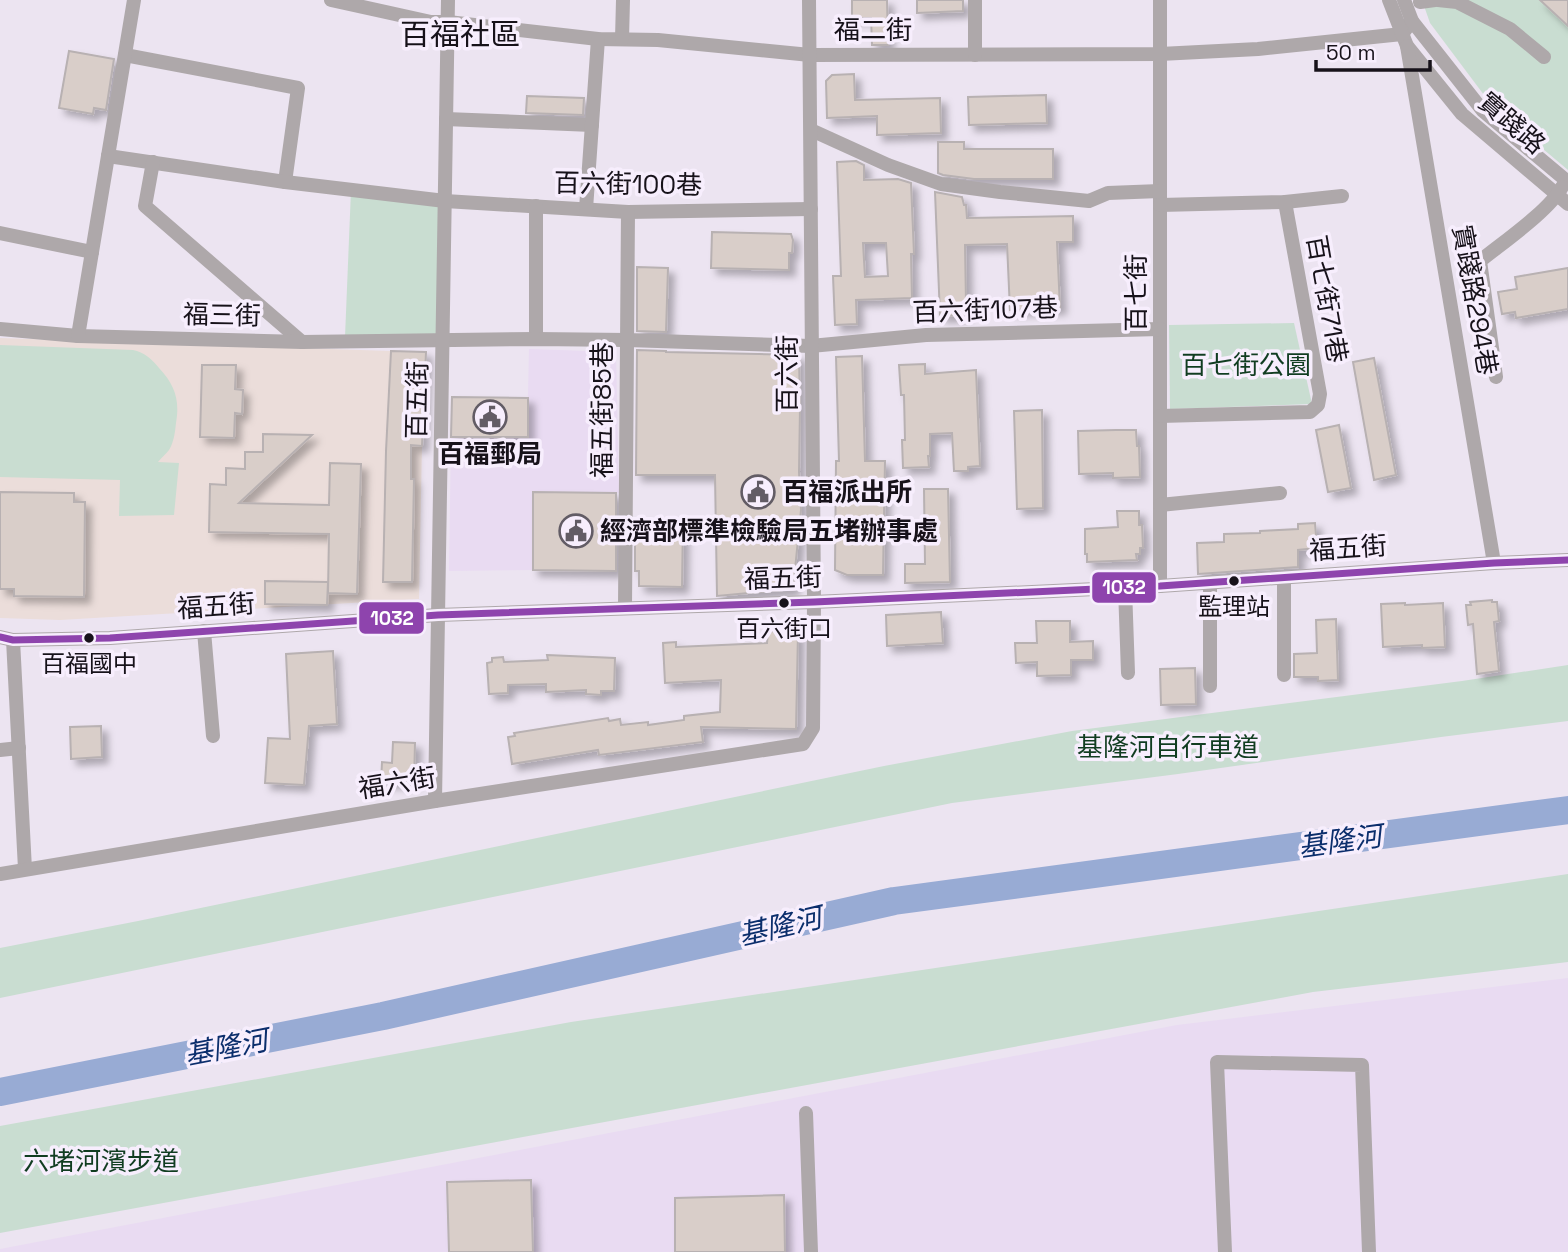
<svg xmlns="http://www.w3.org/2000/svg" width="1568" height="1252" viewBox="0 0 1568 1252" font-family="'Space Grotesk','Noto Sans TC',sans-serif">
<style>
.built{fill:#e9dbf2}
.education{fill:#ebddda}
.green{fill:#c9ddd1}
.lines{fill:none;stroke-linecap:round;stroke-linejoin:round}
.river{stroke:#98abd4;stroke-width:28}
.building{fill:#d9cec9;stroke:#b8b1b2;stroke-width:2;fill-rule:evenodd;filter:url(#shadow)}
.minor{stroke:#aea8aa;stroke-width:14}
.bus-1-casing{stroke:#f7eefd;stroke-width:12}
.bus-1{stroke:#8e44ad;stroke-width:7}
.bus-dot{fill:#17121a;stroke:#f7eefd;stroke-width:2.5}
.labels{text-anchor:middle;stroke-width:7;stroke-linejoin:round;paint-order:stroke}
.bus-label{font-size:24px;fill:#17121a;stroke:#f7eefd}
.street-label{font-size:26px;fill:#17121a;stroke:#f7eefd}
.park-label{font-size:26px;fill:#113d21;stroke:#f7eefd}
.poi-label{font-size:26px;font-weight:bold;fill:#17121a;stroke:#f7eefd;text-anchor:start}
.water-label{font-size:28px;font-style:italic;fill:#0b2e6c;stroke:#f7eefd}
.quarter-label{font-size:30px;fill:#17121a;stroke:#f7eefd}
.line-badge{stroke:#f7eefd;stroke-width:2.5}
.badge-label{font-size:19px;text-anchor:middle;font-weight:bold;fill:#fff}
</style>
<defs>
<filter id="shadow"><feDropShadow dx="6" dy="6" stdDeviation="3.5" flood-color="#0004"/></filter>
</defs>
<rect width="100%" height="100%" fill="#ece4f1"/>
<g class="built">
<polygon points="529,349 616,352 619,493 534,492 533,570 449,571 451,437 527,437"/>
<polygon points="1568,978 1568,1252 0,1252 0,1249 1177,1025"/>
</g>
<polygon class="education" points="0,338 391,351 386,444 422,446 419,599 60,620 0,618"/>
<g class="green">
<polygon points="1422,0 1568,0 1568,170 1493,107 1430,23"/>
<polygon points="351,190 445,201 443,339 345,337"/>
<polygon points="1294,323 1312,404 1170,409 1169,325"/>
<path d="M0,345L133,350C144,352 152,359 159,368C175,385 180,400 176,423C175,432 174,442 169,450C166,454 161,458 158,462L179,463L174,515L119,516L120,480L0,477Z"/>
<polygon points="1568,665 1568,721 1441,737 1178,774 952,803 0,998 0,948 138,921 884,766 1072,731 1462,681"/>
<polygon points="1568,874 1568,962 1313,992 0,1233 0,1126 571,1022"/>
</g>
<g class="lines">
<polyline class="river" points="0,1092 383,1016 894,901 1568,810"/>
</g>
<g class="building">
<polygon points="852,0 887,0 888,45 872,45 871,18 852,18"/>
<polygon points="917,0 963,0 963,11 917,13"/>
<polygon points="1540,0 1568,0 1568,26"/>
<polygon points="69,51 114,59 106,110 94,108 93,114 59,108"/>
<polygon points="854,74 855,100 940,98 941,133 877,135 877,116 827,118 826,81 832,75"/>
<polygon points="1046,95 1047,123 969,125 968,97"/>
<polygon points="527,96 584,98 583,115 526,113"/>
<polygon points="938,142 964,142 964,149 1053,149 1053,179 974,179 943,175 938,173"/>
<path d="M856,161L864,165V180L898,179L911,183L914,254H911L912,298L856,300L857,324L835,325L833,276H841L837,162ZM863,243H886L888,276L865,277Z"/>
<polygon points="935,192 962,197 964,205 966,205 967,218 1073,216 1073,242 1057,242 1060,308 1010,310 1007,244 965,245 966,303 964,303 964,315 940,316"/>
<polygon points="712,232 791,234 793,240 792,253 789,253 789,270 711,268"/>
<polygon points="637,267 668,268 666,332 637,331"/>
<polygon points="1568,268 1568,309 1516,318 1515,312 1502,314 1498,292 1517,289 1515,277"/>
<polygon points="637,350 666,351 666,352 799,355 800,408 799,472 801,510 793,589 717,596 715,475 636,475"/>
<polygon points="391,351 426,352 422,446 411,445 411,479 414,479 412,582 383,582 386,451"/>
<polygon points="862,356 865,461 885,461 883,575 847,575 835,570 836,461 839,461 836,357"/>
<polygon points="1374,358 1396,475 1374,480 1353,362"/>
<polygon points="925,364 925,374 976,370 980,466 968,467 968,471 954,471 952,433 930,434 930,456 928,456 929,467 903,468 902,440 905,440 904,395 901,395 899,365"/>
<polygon points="202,365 236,365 235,389 243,390 242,414 235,413 234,438 200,437"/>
<polygon points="452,397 528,398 528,437 451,437"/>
<polygon points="1042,410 1043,508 1017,509 1014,411"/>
<polygon points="1339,425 1351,488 1328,492 1316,430"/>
<polygon points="1116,430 1136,430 1137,446 1139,446 1140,477 1113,478 1113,473 1079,474 1078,431"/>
<polygon points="263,434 312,435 239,503 329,505 330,463 361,464 357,594 328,593 329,534 209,532 210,484 226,485 226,468 245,469 245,452 263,452"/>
<polygon points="924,489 948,489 950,582 905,583 905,564 925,564"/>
<polygon points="0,492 74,493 74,502 85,502 84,597 14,596 14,589 0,589"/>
<polygon points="533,492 616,493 616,571 533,570"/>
<polygon points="1117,511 1139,511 1139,525 1142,525 1143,548 1140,548 1140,554 1136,554 1137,560 1087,562 1087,554 1085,554 1085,529 1118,527"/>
<polygon points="635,519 683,519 682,587 639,586 639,571 635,571"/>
<polygon points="1315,523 1317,548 1298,550 1298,567 1198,574 1197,543 1224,542 1224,534 1260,533 1260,531 1298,529 1298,524"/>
<polygon points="265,581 328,582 327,605 265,604"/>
<polygon points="1492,600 1492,602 1497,602 1499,621 1494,622 1499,671 1477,674 1473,624 1468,625 1466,605 1471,605 1470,602"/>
<polygon points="1405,603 1405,605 1443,603 1445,647 1422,648 1422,645 1383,647 1381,604"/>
<polygon points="941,612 943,643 887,646 886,615"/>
<polygon points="1336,619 1338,680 1318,681 1318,677 1294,677 1294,654 1317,653 1316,620"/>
<polygon points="1036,621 1070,621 1070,642 1093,641 1093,660 1071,660 1071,675 1037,676 1037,662 1016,663 1015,643 1037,643"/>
<polygon points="768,631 798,632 796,729 701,727 703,742 599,755 598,750 512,764 508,737 515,736 514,733 608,718 609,721 620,719 621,725 648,722 648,725 684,720 684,716 720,712 721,680 665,683 663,643 676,642 676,647 767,643"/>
<polygon points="333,651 337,724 309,726 304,785 265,783 268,738 290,739 286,654"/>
<polygon points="547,655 615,658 614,691 601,691 601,695 586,694 586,690 546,692 546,684 508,685 508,693 489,694 487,663 492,662 492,658 503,657 504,662 548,660"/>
<polygon points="1195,668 1196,704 1161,705 1160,669"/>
<polygon points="101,726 102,757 71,759 70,727"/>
<polygon points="393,742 415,743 414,782 381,782 382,762 392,763"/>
<polygon points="531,1180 533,1252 449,1252 447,1182"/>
<polygon points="784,1195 785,1252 675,1252 675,1198"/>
</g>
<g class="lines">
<g class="minor">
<polyline points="331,0 431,22 448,22 598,39 658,40 810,55 1160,54 1258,49 1402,34 1412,21"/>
<polyline points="1160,0 1160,586"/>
<polyline points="1389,0 1407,46 1462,114 1568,204"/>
<polyline points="1404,0 1412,21 1483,111 1568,182"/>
<polyline points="1438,0 1457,2 1510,29 1544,57"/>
<polyline points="1420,2 1435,0"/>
<polyline points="622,39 623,0"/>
<polyline points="1407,46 1494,563"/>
<polyline points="125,55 298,88 285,182"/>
<polyline points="975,55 975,0"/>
<polyline points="446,119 592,125"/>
<polyline points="811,130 888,165 941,184 1000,192 1089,201 1108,193 1160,191"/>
<polyline points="108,156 285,182 445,201 628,212 811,209"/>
<polyline points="153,162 145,206 302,342"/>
<polyline points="1160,205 1285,202 1342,196"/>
<polyline points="536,206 536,339"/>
<polyline points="586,209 598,39"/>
<polyline points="0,233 92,252"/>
<polyline points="0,329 78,336 302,342 536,339 627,340 811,346 926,335 1160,329"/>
<polyline points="78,336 134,0"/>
<path d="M1496,377L1480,261C1502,243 1549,211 1562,187"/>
<polyline points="1160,416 1310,412 1318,405 1320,394 1285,202"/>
<polyline points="1160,505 1280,493"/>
<polyline points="1210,583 1210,686"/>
<polyline points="1125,588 1128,673"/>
<polyline points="625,608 628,212"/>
<polyline points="204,631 213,736"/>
<polyline points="0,637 13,640 110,638 438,615 814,602 1160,586 1494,563 1568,560"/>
<polyline points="13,640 25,869"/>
<polyline points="1284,675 1284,578"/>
<polyline points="0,750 19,748"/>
<polyline points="435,801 448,0"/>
<polyline points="0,874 435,801 803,744 813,728 814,602 809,0"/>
<polyline points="806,1113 811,1252"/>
<polyline points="1225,1252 1217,1062 1362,1065 1369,1252"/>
</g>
<defs>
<polyline id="bus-1" points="0,637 13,640 110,638 438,615 814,602 1160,586 1494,563 1568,560"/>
</defs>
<use href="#bus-1" class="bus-1-casing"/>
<use href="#bus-1" class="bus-1"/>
</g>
<defs>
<symbol id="civic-ring" viewBox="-11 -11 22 22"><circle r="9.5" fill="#f7eefd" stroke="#625c65" stroke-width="1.5"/><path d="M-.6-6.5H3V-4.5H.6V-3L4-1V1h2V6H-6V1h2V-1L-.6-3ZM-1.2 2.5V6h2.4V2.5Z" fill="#625c65"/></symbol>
</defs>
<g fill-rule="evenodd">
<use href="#civic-ring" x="471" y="398" width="38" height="38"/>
<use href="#civic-ring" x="739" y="473" width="38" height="38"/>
<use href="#civic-ring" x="557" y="512" width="38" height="38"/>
</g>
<g class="bus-dot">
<circle cx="1234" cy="581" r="6"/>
<circle cx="784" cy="603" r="6"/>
<circle cx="89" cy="638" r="6"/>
</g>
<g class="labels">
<g class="bus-label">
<text x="1234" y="615">監理站</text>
<text x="784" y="637">百六街口</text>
<text x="89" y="672">百福國中</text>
</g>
<g class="street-label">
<text x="873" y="39">福二街</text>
<text transform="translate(1512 123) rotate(41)" y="9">實踐路</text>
<text transform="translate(628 184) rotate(1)" y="9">百六街100巷</text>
<text transform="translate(1136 293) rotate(-90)" y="9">百七街</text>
<text transform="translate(1327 299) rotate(80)" y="9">百七街71巷</text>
<text transform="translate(1475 300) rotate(80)" y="9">實踐路294巷</text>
<text transform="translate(985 310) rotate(-2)" y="9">百六街107巷</text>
<text transform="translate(222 315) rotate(1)" y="9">福三街</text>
<text transform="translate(787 374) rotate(-90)" y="9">百六街</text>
<text transform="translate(417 400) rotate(-89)" y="9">百五街</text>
<text transform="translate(602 410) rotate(-90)" y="9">福五街85巷</text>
<text transform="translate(1348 548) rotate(-4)" y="9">福五街</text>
<text transform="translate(783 578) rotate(-2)" y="9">福五街</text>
<text transform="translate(216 606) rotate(-4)" y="9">福五街</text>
<text transform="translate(397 783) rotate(-9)" y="9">福六街</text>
</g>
<g class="park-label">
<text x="1246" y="374">百七街公園</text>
<text x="1168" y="756">基隆河自行車道</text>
<text x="101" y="1170">六堵河濱步道</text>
</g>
<g class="poi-label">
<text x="490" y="463" text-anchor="middle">百福郵局</text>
<text x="782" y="501">百福派出所</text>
<text x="600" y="540">經濟部標準檢驗局五堵辦事處</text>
</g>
<g class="water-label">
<text transform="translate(1340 841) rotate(-8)" y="10">基隆河</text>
<text transform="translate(780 926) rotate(-13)" y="10">基隆河</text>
<text transform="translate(226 1047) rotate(-11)" y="10">基隆河</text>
</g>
<g class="quarter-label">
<text x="460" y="45">百福社區</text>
</g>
</g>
<g class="line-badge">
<rect x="1091" y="571" width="66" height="33" rx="7" fill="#8e44ad"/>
<rect x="358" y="601" width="67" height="34" rx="7" fill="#8e44ad"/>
</g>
<g class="badge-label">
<text x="1124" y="594">1032</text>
<text x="392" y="625">1032</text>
</g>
<path d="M1316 60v10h114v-10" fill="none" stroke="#17121a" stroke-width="3.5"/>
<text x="1326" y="60" font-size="21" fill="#17121a" stroke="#f7eefd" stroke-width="5" paint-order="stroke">50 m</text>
</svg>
